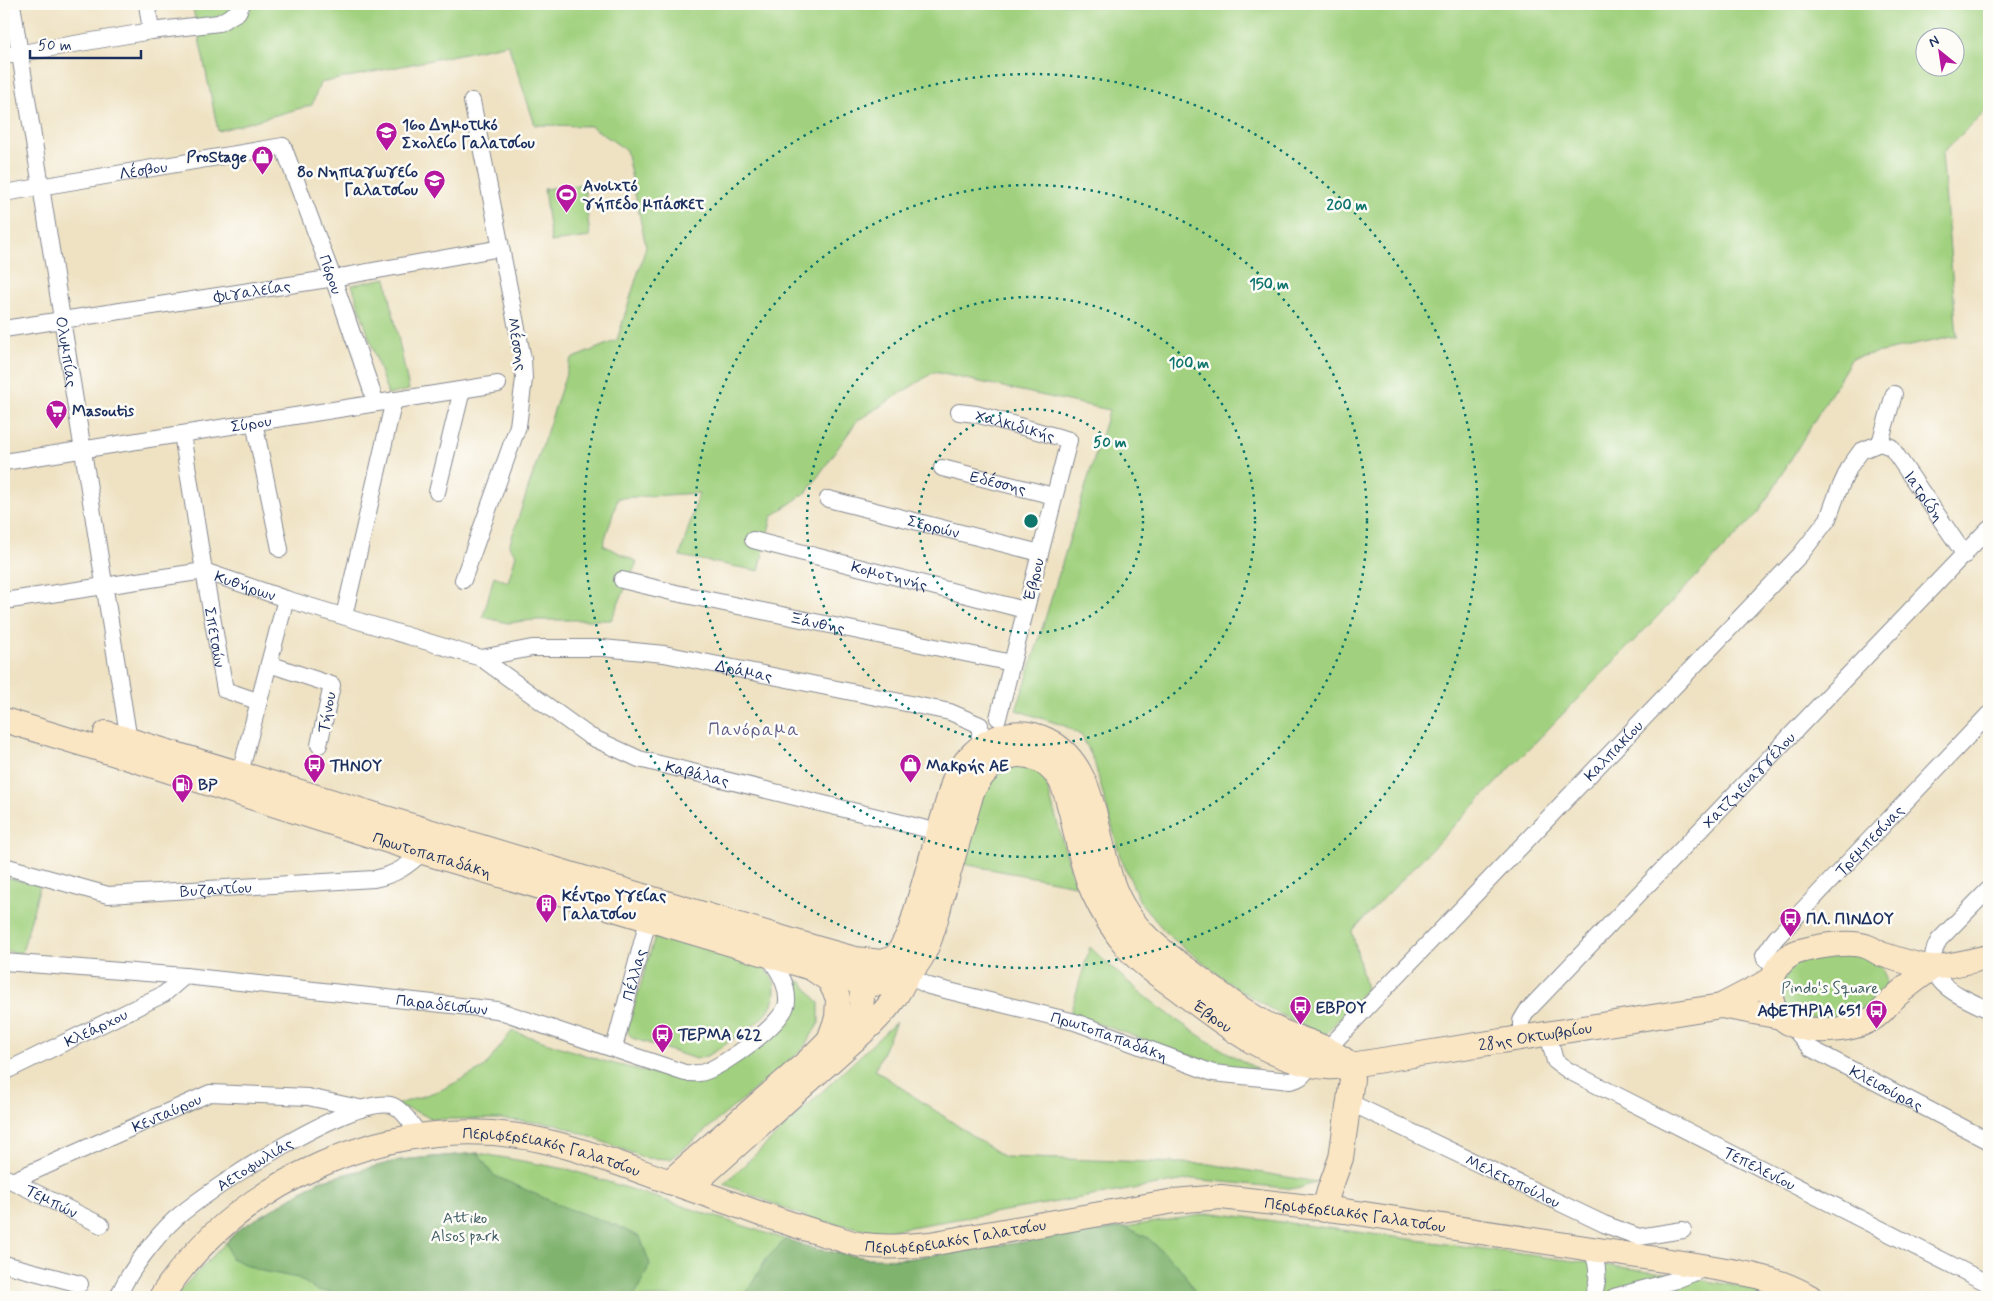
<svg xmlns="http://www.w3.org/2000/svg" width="1993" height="1301" viewBox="0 0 1993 1301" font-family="Mynerve,sans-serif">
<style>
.green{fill:#a1d17f;stroke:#5e806e;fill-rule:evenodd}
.forest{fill:#80b36e;stroke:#4e7166}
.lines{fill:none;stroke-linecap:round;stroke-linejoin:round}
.street-casing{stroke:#858890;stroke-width:18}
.secondary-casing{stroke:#858890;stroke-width:26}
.street{stroke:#fff;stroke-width:16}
.secondary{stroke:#fbe6c4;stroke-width:24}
.ring{fill:none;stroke:#0f766e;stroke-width:2.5;stroke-dasharray:2.5 5}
.labels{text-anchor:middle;stroke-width:5;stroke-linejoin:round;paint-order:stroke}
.poi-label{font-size:16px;font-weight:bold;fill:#1b2f5e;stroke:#fdfcf7;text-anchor:start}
.street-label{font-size:16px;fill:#1b2f5e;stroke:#fdfcf7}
.park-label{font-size:16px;fill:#436068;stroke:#fdfcf7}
.neighbourhood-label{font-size:18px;letter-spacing:1px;fill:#5f5d89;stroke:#fdfcf7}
.centre{fill:#0f766e;stroke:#fdfcf7;stroke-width:2.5}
.ring-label{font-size:15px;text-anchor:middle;font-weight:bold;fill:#0f766e;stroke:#fdfcf7;stroke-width:5;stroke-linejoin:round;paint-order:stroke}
</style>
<rect width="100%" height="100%" fill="#fdfcf7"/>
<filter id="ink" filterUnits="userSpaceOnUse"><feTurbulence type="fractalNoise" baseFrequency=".02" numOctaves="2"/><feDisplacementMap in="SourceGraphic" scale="10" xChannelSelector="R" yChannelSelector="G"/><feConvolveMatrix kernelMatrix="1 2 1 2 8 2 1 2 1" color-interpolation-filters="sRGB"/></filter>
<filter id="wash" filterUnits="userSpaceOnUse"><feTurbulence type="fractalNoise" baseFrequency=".0096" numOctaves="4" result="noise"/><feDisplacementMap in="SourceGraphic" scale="20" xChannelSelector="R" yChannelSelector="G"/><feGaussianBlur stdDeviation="1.12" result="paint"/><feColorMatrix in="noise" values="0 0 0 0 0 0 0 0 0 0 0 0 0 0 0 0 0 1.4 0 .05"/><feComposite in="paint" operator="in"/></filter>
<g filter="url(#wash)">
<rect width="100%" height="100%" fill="#efe2c3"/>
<g class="green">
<path d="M192,4H1989V108L1942,153L1957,336L1852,358L1759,512L1352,931L1366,989L1325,1035L1279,1014L1233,986L1168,935L1140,902L1120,856L1094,761L1082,736L1065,726L1016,710L1026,681L1109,410L934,372L857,421L807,492L772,516L759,571L680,556L699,493L618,498L603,545L637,562L611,620H534L508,623L483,617L494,576L508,582L516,555L509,546L571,359L617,340L646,247L626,150L591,126L535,125L508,44L320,83L312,105L218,131ZM1926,38H1956V68H1926Z"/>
<polygon points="584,184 590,237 551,242 544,189"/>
<polygon points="386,278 409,390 388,395 352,285"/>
<polygon points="1013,764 1036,770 1045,779 1075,885 958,863 987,781"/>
<polygon points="4,877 40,885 22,953 4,951"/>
<path d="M658,926L754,963C765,968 774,975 775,988C776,1014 752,1026 733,1039C724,1045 714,1054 703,1057L696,1059L632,1038L627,1031Z"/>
<path d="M1090,947C1139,995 1197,1039 1258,1069L1227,1068L1070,1014Z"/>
<polygon points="1824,951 1875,958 1882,968 1886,978 1886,988 1883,999 1876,1007 1835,1023 1784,1012 1777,981 1782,970"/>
<polygon points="790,979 802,982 819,1003 819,1023 802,1050 671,1159 645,1158 557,1124 498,1119 433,1119 412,1110 393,1106 441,1090 484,1068 512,1031 603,1061 692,1083 732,1063 780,1028"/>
<polygon points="896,1022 875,1070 1004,1157 1209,1164 1317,1182 1297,1189 1192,1179 881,1232 814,1220 724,1184"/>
<polygon points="478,1153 571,1170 815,1249 866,1258 906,1259 970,1251 1214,1213 1657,1272 1764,1291 1781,1297 1745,1297 1732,1294 1698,1293 1669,1297 176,1297 182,1288 238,1230 319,1181 400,1160"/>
</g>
<g class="forest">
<polygon points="478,1153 493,1175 564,1207 615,1225 640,1237 650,1264 637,1291 632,1297 341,1297 332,1292 318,1291 298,1278 257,1270 231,1258 226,1243 238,1230 319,1181 400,1160"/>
<polygon points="1126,1227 1148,1238 1182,1270 1198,1297 744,1297 767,1258 786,1239 815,1249 866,1258 906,1259"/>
</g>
</g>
<g filter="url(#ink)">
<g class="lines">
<defs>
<g id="street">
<path id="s1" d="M12,4L130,747"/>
<polyline points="147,4 151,31"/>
<polyline points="4,56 151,31 219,23 238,12 242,4"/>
<path id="s2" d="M4,193L283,146L333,278L376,403"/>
<path id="s3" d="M4,329L328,279L501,248"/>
<path id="s4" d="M959,412L976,414L1069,440L998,718"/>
<polyline points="254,422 280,549"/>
<path id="s5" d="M182,434L204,571L225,690L257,701"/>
<path id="s6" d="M1880,443L1891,447L1965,555"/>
<polyline points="1880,443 1894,394"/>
<path id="s7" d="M4,462L498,384"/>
<path id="s8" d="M942,468L1054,496"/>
<polyline points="437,492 462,390"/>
<path id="s9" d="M828,499L1040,553"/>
<path id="s10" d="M753,540L1025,610"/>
<polyline points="463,580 518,426 524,379 523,359 472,101"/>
<path id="s11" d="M622,580L676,593L1012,663"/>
<path id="s12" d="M4,601L204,571L286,599L481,658L589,736L639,759L939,832"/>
<polyline points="344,616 394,400"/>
<path id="s13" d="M481,658L532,648H603L664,654L950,712L980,725V747"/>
<polyline points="269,664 332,685 319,745"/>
<polyline points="240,773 286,599"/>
<path id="s14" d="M4,866L108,895L374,879C397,874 406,867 423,852"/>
<path d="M1989,889L1939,940C1916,981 1960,996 1989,1010"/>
<path id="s15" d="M4,962L185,976L497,1010L685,1073C691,1073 699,1074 704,1072C724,1066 786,1022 787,1002C788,983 777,967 766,954"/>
<path id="s16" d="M1777,968L1765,959L1764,955L1776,938L1989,714"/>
<path id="s17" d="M907,975L929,986L1075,1022L1213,1073L1290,1081C1300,1079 1305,1075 1309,1065"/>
<path id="s18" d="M1791,1025L1810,1048L1989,1141"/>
<path id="s19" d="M1548,1034L1555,1061L1569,1071L1989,1284"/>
<path id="s20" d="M1521,1038V1021L1527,1011L1989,528"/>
<path id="s21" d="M614,1048L651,909"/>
<path id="s22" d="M1331,1051V1045L1800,555L1828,519L1837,494L1850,466L1861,451L1880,443"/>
<path id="s23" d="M4,1072L164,994L185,976"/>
<path id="s24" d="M1349,1102L1604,1224L1639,1237L1683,1230"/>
<path id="s25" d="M6,1178L101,1225"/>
<path id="s26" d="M12,1181L210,1093L308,1097L359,1108"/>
<polyline points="4,1264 80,1284"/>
<path id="s27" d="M118,1297C127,1274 157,1235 176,1218C211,1188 348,1097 391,1105C401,1107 414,1127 419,1135"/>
<path d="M1592,1297C1600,1282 1598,1265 1592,1250"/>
<polyline points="1614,1297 1676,1280 1706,1268"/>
</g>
<g id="secondary">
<path id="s28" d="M4,720L132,759L423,852L862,983C880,985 898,984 912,970C929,954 936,918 942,896C952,862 962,827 972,792C990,757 1025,739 1056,774C1065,784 1067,799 1071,812C1077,838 1082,867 1093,892C1102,912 1113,930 1127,947C1141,964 1161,977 1179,990C1220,1022 1274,1064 1328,1067C1336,1068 1344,1066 1351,1065L1721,1006L1771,980"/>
<path d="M106,733C344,805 581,878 819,949L855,959L881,962L891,959L898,954L910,931L954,780C966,756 983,739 1010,734C1023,732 1035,734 1047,740C1095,764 1095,830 1110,876C1116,897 1129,918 1144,934C1157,948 1173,959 1188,970C1217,992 1244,1013 1276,1029C1294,1038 1315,1042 1332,1052C1339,1056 1345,1060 1351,1065"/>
<path d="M1933,967C1919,978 1903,988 1891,1001C1885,1007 1881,1014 1872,1019C1850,1032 1801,1036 1782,1018C1760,997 1772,959 1800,951C1819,946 1850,940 1868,947C1873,949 1877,952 1881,954C1893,958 1922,967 1933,967C1949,967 1973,960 1989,957"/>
<polyline points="1721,1006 1781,1017"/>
<path d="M850,1041C863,1015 865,996 858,967"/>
<polyline points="669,1182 808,1061 829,1040 837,1018 838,998 829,980 814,970"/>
<path d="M689,1188L872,1024C887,1009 899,995 907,975"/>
<polyline points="1324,1210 1329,1191 1341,1158 1352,1079 1351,1065"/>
<path id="s29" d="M161,1297C200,1237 256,1193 322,1164C394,1132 476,1123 553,1143C593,1153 631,1168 670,1182C699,1192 728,1202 758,1213C783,1221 808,1230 834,1237C843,1240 853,1244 863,1245C885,1248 908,1246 930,1244L1174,1201L1221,1197L1345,1211L1709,1267C1744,1273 1778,1278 1810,1297"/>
</g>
</defs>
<use href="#street" class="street-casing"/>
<use href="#secondary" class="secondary-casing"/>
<use href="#street" class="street"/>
<use href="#secondary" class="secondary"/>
</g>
</g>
<g class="ring">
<circle cx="1031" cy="521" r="112"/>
<circle cx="1031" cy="521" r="224"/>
<circle cx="1031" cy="521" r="336"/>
<circle cx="1031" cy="521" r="447"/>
</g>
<defs>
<symbol id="school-pin" viewBox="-11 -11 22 30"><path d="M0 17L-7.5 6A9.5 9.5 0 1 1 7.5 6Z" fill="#b5179e" stroke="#fdfcf7"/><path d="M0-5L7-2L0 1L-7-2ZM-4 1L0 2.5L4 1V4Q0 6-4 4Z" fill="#fff"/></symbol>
<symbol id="shop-pin" viewBox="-11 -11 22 30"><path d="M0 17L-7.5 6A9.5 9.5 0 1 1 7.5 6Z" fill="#b5179e" stroke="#fdfcf7"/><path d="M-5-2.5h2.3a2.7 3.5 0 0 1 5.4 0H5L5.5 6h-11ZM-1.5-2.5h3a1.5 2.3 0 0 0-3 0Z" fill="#fff"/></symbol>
<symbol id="stadium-pin" viewBox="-11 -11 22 30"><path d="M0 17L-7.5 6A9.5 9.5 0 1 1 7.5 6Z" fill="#b5179e" stroke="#fdfcf7"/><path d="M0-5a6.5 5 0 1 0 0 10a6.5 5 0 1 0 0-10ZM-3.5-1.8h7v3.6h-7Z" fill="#fff"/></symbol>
<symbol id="supermarket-pin" viewBox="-11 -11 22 30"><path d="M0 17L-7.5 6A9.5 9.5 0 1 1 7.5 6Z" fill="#b5179e" stroke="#fdfcf7"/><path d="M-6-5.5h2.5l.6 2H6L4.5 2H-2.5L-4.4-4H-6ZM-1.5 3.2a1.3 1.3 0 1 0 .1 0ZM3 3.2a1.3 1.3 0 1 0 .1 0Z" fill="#fff"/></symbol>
<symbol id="bus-pin" viewBox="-11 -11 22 30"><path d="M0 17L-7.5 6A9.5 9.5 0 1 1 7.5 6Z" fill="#b5179e" stroke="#fdfcf7"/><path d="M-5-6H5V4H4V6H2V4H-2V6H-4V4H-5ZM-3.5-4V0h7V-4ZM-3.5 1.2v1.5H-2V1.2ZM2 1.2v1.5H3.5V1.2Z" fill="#fff"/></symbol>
<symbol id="fuel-pin" viewBox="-11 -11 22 30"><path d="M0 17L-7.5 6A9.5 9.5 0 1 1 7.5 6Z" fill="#b5179e" stroke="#fdfcf7"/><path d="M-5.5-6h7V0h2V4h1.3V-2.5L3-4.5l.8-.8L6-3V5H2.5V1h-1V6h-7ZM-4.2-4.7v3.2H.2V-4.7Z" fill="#fff"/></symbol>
<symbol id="building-pin" viewBox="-11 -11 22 30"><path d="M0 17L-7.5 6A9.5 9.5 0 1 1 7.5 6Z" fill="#b5179e" stroke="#fdfcf7"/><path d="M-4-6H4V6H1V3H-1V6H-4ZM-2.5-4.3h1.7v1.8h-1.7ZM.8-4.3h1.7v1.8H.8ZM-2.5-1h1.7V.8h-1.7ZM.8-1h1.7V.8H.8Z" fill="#fff"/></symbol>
</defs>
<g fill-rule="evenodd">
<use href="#school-pin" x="374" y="120" width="25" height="34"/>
<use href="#shop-pin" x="250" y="144" width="25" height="34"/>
<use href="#school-pin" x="422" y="168" width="25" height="34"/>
<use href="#stadium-pin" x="554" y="182" width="25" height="34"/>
<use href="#supermarket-pin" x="44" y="398" width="25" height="34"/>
<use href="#bus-pin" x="302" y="752" width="25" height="34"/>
<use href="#shop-pin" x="898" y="752" width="25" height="34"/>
<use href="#fuel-pin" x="170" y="772" width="25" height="34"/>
<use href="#building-pin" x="534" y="892" width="25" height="34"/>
<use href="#bus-pin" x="1778" y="906" width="25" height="34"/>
<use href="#bus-pin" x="1288" y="994" width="25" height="34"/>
<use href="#bus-pin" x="1864" y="998" width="25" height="34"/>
<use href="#bus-pin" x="650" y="1022" width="25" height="34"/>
</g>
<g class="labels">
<g class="poi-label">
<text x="402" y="130">16ο Δημοτικό<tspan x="402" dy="18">Σχολείο Γαλατσίου</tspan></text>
<text x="247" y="162" text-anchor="end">ProStage</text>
<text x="418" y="177" text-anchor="end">8ο Νηπιαγωγείο<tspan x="418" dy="18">Γαλατσίου</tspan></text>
<text x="583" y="191">Ανοιχτό<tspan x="583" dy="18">γήπεδο μπάσκετ</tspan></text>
<text x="72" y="416">Masoutis</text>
<text x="330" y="771">ΤΗΝΟΥ</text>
<text x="926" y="771">Μακρής ΑΕ</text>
<text x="198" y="790">BP</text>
<text x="562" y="901">Κέντρο Υγείας<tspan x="562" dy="18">Γαλατσίου</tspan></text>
<text x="1806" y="924">ΠΛ. ΠΙΝΔΟΥ</text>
<text x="1316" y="1013">ΕΒΡΟΥ</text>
<text x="1861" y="1016" text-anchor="end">ΑΦΕΤΗΡΙΑ 651</text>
<text x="678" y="1040">ΤΕΡΜΑ 622</text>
</g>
<g class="street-label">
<text dy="6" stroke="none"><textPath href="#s2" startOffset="141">Λέσβου</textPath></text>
<text dy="6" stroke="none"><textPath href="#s2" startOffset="420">Πόρου</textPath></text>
<text dy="6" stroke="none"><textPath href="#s3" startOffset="251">Φιγαλείας</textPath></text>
<text transform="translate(518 344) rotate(80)" y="6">Μέσσης</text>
<text dy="6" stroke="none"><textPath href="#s1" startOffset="352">Ολυμπίας</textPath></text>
<text dy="6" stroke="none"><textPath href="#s7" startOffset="250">Σύρου</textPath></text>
<text dy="6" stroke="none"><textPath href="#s4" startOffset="58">Χαλκιδικής</textPath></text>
<text dy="6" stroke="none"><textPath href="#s8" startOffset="58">Εδέσσης</textPath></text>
<text dy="6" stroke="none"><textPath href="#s6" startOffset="71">Ιατρίδη</textPath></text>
<text dy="6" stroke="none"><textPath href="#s9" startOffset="109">Σερρών</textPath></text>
<text dy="6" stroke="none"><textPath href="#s10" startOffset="141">Κομοτηνής</textPath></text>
<text transform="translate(1033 579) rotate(-76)" y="6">Έβρου</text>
<text dy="6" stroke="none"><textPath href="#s12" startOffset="246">Κυθήρων</textPath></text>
<text dy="6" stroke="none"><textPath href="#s11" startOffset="200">Ξάνθης</textPath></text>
<text dy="6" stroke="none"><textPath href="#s5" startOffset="206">Σπετσών</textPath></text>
<text dy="6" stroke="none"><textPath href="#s13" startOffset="266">Δράμας</textPath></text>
<text transform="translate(326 712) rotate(-79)" y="6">Τήνου</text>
<text dy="6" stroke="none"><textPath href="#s22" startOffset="414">Καλπακίου</textPath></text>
<text dy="6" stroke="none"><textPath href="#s12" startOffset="741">Καβάλας</textPath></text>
<text dy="6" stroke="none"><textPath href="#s20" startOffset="349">Χατζηευαγγέλου</textPath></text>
<text dy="6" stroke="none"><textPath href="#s16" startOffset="175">Τρεμπεσίνας</textPath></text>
<text dy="6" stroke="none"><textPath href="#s28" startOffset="449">Πρωτοπαπαδάκη</textPath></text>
<text dy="6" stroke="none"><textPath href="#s14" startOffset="216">Βυζαντίου</textPath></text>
<text dy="6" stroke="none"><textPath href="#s21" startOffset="76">Πέλλας</textPath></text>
<text dy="6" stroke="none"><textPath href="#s15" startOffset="440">Παραδεισίων</textPath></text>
<text dy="6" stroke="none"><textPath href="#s28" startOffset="1545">Έβρου</textPath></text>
<text dy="6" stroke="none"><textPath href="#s23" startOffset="102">Κλεάρχου</textPath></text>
<text dy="6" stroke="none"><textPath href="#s28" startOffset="1882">28ης Οκτωβρίου</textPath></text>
<text dy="6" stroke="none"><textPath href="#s17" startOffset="212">Πρωτοπαπαδάκη</textPath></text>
<text dy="6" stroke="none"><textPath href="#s18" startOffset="116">Κλεισούρας</textPath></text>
<text dy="6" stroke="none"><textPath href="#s26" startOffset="169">Κενταύρου</textPath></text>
<text dy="6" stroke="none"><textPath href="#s29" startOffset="448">Περιφερειακός Γαλατσίου</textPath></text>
<text dy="6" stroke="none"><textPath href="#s27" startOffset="194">Αετοφωλιάς</textPath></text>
<text dy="6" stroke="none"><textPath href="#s19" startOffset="259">Τεπελενίου</textPath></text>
<text dy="6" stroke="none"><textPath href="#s24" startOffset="182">Μελετοπούλου</textPath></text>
<text dy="6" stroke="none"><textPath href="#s25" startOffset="51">Τεμπών</textPath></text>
<text dy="6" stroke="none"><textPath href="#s29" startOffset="1272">Περιφερειακός Γαλατσίου</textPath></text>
<text dy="6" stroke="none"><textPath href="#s29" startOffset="868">Περιφερειακός Γαλατσίου</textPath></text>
</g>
<g class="park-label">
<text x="1830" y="993">Pindo's Square</text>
<text x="465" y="1223">Attiko<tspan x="465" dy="18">Alsos park</tspan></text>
</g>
<g class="neighbourhood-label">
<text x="754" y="735">Πανόραμα</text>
</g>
</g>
<circle cx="1031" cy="521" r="8" class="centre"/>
<g class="ring-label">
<text x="1347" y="210">200 m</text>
<text x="1269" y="289">150 m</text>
<text x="1189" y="368">100 m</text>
<text x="1110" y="447">50 m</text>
</g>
<rect width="1993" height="1301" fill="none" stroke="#fdfcf7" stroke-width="20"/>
<g transform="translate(1940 52) rotate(330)"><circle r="24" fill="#fdfcf7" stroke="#a3aaba"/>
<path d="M0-4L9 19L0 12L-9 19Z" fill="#b5179e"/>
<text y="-8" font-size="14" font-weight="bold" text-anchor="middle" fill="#1b2f5e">N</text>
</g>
<path d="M30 50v8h111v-8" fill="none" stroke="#1b2f5e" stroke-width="2.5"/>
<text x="38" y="50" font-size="15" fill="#1b2f5e" stroke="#fdfcf7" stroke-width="4" paint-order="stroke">50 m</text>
</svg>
